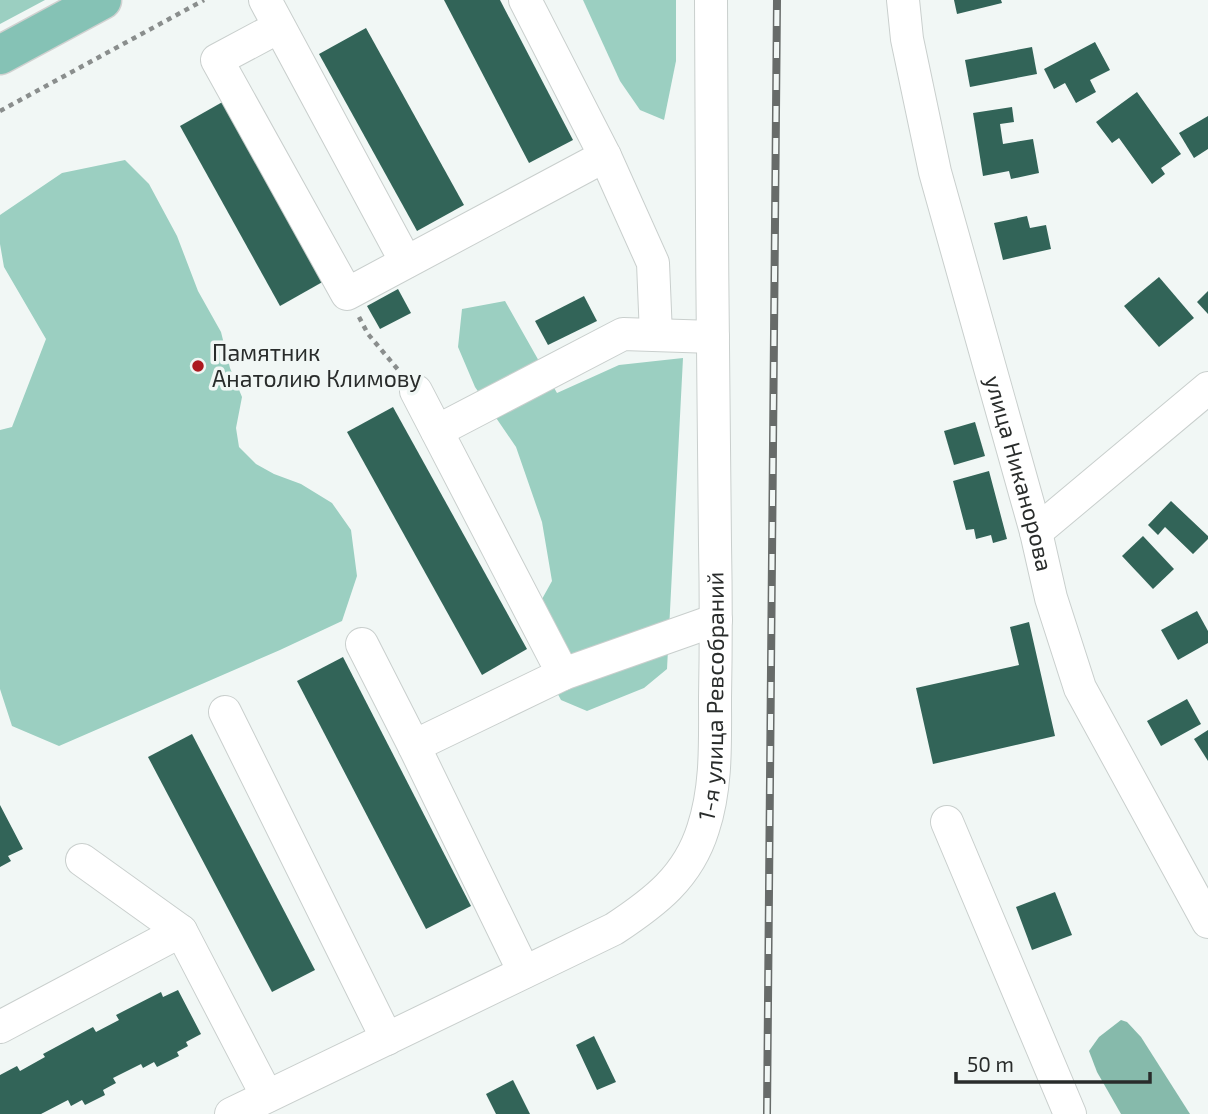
<svg xmlns="http://www.w3.org/2000/svg" width="1208" height="1114" viewBox="0 0 1208 1114" font-family="'Exo 2',sans-serif">
<style>
.forest{fill:#9bcfc1}
.water{fill:#86baab}
.building{fill:#326458}
.lines{fill:none;stroke-linecap:round;stroke-linejoin:round}
.minor-casing{stroke:#c9cfcd;stroke-width:34}
.major-casing{stroke:#d0d1d0;stroke-width:41}
.path{stroke:#8a8e8d;stroke-width:4.5;stroke-dasharray:5 5;stroke-linecap:butt}
.minor{stroke:#fff;stroke-width:32}
.major{stroke:#85c2b5;stroke-width:38}
.rail-casing{stroke:#676b69;stroke-width:8}
.rail{stroke:#f1f7f5;stroke-width:5;stroke-dasharray:16;stroke-linecap:butt}
.poi-dot{fill:#ac1a20;stroke:#f1f7f5;stroke-width:2.5}
.labels{text-anchor:middle;stroke-width:7;stroke-linejoin:round;paint-order:stroke}
.poi-label{font-size:23px;fill:#292c2b;stroke:#f1f7f5;text-anchor:start}
.street-label{font-size:23px;fill:#292c2b;stroke:#f1f7f5}
</style>
<rect width="100%" height="100%" fill="#f1f7f5"/>
<g class="forest">
<polygon points="0,0 45,0 0,24"/>
<polygon points="583,0 676,0 676,61 664,120 640,110 620,81"/>
<polygon points="125,160 149,184 177,236 198,291 221,332 230,368 242,397 236,428 239,447 256,464 274,474 301,484 332,503 351,530 357,576 342,621 280,650 59,746 12,726 0,689 0,430 12,427 46,339 4,267 0,244 0,215 62,173"/>
<polygon points="505,301 557,393 619,365 683,358 667,669 644,688 587,711 561,700 536,653 532,617 552,581 542,522 516,447 475,387 458,347 462,309"/>
</g>
<polygon class="water" points="1121,1020 1127,1022 1141,1037 1190,1114 1121,1114 1097,1072 1089,1051 1099,1037"/>
<g class="building">
<polygon points="444,0 500,0 573,140 529,163"/>
<polygon points="954,0 1001,0 1002,3 957,14"/>
<polygon points="366,28 464,205 417,231 319,54"/>
<polygon points="1095,42 1110,70 1090,80 1096,92 1076,103 1065,83 1054,89 1044,69"/>
<polygon points="1032,47 1037,74 970,87 965,60"/>
<polygon points="1137,92 1181,154 1161,168 1165,174 1152,184 1119,138 1112,143 1096,122"/>
<polygon points="226,100 326,280 280,306 180,126"/>
<polygon points="1012,107 1014,122 1000,124 1003,144 1033,139 1039,173 1011,179 1009,171 983,176 973,113"/>
<polygon points="1208,116 1208,149 1194,158 1179,133"/>
<polygon points="1027,216 1030,228 1046,225 1051,249 1003,260 994,223"/>
<polygon points="1159,277 1194,318 1159,347 1124,306"/>
<polygon points="398,289 411,313 380,329 367,306"/>
<polygon points="1208,291 1208,314 1197,302"/>
<polygon points="584,296 597,321 548,345 535,321"/>
<polygon points="393,407 527,649 482,675 347,432"/>
<polygon points="975,422 985,456 954,465 944,431"/>
<polygon points="989,471 1007,539 993,543 991,535 976,539 974,529 966,530 953,481"/>
<polygon points="1171,501 1208,536 1208,539 1193,554 1165,527 1158,535 1148,525"/>
<polygon points="1143,536 1174,569 1153,589 1122,556"/>
<polygon points="1197,611 1208,631 1208,643 1178,660 1161,630"/>
<polygon points="1029,622 1055,736 933,764 916,688 1019,665 1010,627"/>
<polygon points="343,657 471,906 426,929 297,681"/>
<polygon points="1187,699 1201,724 1161,746 1147,721"/>
<polygon points="1208,730 1208,761 1194,739"/>
<polygon points="192,734 315,970 272,992 148,757"/>
<polygon points="0,805 23,849 8,856 11,861 0,867"/>
<polygon points="1055,892 1072,935 1032,950 1016,907"/>
<polygon points="178,990 201,1034 186,1042 188,1046 177,1052 179,1056 157,1067 154,1062 143,1068 141,1064 113,1078 116,1083 103,1090 105,1095 85,1105 82,1100 71,1106 68,1100 41,1114 0,1114 0,1075 17,1066 20,1071 45,1057 43,1054 93,1027 96,1032 119,1020 116,1015 161,992 163,997"/>
<polygon points="594,1036 616,1082 597,1090 576,1045"/>
<polygon points="513,1080 530,1114 496,1114 486,1094"/>
</g>
<g class="lines">
<defs>
<g id="minor">
<polyline points="265,0 406,262"/>
<path id="s1" d="M903,0L907,39L935,172L1036,532L1051,598L1080,688L1208,922"/>
<polyline points="279,27 217,60 347,294 605,156 525,0"/>
<polyline points="605,156 653,263 656,335"/>
<polyline points="416,391 563,674"/>
<polyline points="437,431 623,334 713,337"/>
<polyline points="1036,532 1208,388"/>
<polyline points="362,644 414,746 563,674 716,620"/>
<polyline points="225,712 387,1039"/>
<polyline points="414,746 524,972"/>
<polyline points="947,822 1070,1114"/>
<polyline points="82,860 181,931 267,1096"/>
<polyline points="0,1027 181,931"/>
<path id="s2" d="M231,1114L614,929C655,902 688,877 703,829C717,787 715,741 715,698C716,646 716,595 715,544C713,363 711,181 711,0"/>
</g>
<polyline id="major" points="0,55 102,0"/>
</defs>
<use href="#minor" class="minor-casing"/>
<use href="#major" class="major-casing"/>
<g class="path">
<polyline points="0,111 204,0"/>
<polyline points="359,317 368,334 400,372"/>
</g>
<use href="#minor" class="minor"/>
<use href="#major" class="major"/>
<defs>
<polyline id="rail" points="767,1114 777,0"/>
</defs>
<use href="#rail" class="rail-casing"/>
<use href="#rail" class="rail"/>
</g>
<circle class="poi-dot" cx="198" cy="366" r="7"/>
<g class="labels">
<g class="poi-label">
<text x="212" y="361">Памятник<tspan x="212" dy="26">Анатолию Климову</tspan></text>
</g>
<g class="street-label">
<text dy="8" stroke="none"><textPath href="#s1" startOffset="488">улица Никанорова</textPath></text>
<text dy="8" stroke="none"><textPath href="#s2" startOffset="696">1-я улица Ревсобраний</textPath></text>
</g>
</g>
<path d="M956 1072v10h194v-10" fill="none" stroke="#292c2b" stroke-width="3.5"/>
<text x="967" y="1072" font-size="21" fill="#292c2b" stroke="#f1f7f5" stroke-width="5" paint-order="stroke">50 m</text>
</svg>
